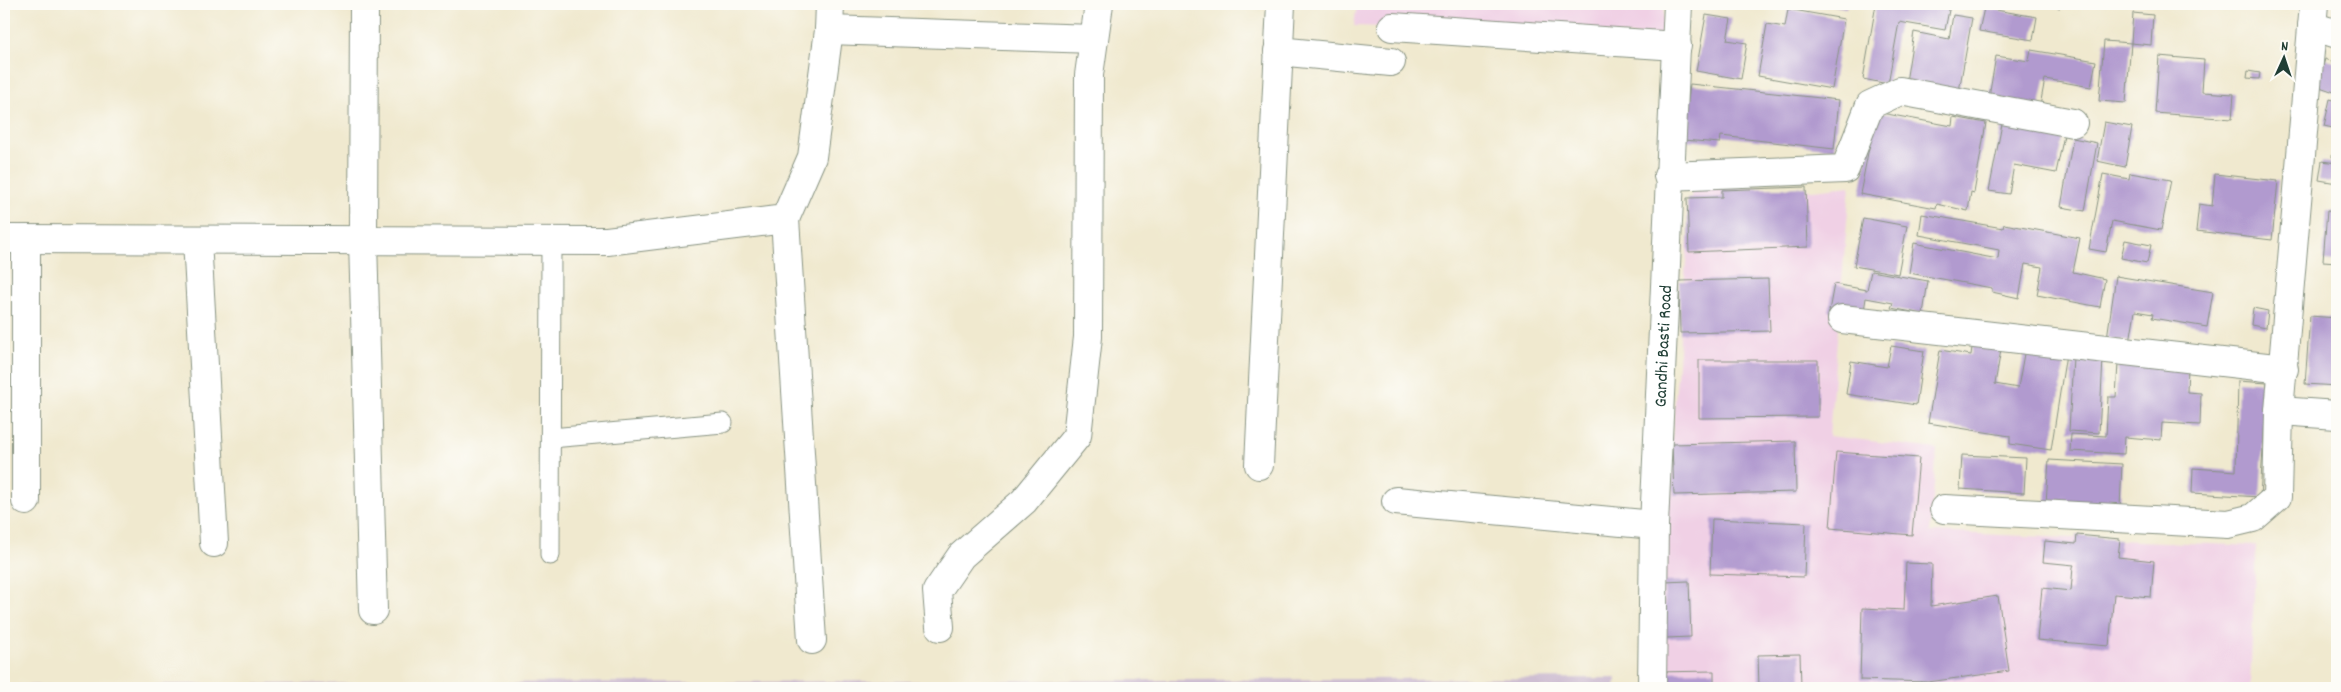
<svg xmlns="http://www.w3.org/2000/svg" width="2341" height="692" viewBox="0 0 2341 692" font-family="Dekko,sans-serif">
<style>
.built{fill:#f0d0e5}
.industrial{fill:#cebed2}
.building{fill:#b19acf}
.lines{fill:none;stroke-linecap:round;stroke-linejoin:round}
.service-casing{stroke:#889382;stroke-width:21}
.minor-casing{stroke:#889382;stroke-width:30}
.service{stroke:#fff;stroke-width:19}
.minor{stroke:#fff;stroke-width:28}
.labels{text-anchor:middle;stroke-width:4.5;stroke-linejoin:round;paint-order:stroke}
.street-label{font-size:18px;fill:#1f3d34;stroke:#fdfcf7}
</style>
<rect width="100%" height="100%" fill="#fdfcf7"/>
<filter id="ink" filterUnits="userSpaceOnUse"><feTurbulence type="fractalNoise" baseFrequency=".02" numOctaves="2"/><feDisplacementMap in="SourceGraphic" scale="10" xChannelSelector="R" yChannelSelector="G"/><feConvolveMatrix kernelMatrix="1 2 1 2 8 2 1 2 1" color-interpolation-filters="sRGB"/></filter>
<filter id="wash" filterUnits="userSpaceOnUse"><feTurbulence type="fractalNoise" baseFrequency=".0096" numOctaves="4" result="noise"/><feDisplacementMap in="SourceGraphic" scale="20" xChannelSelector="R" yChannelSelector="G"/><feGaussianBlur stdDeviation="1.12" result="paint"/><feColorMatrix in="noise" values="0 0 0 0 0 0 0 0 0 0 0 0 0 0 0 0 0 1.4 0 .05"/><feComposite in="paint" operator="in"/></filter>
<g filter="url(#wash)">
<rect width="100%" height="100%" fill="#f0e9cf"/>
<g class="built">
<polygon points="1357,4 1664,4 1662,36 1354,26"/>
<polygon points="1692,186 1813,190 1850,186 1829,436 1937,449 1930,532 2256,546 2250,688 1659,688 1655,657"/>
</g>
<polygon class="industrial" points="1616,678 1615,688 4,688 4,685"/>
<g id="blocks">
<g class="building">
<polygon points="1825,4 1847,4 1846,8"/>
<polygon points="1876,4 1950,5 1945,30 1899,22 1888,84 1863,79"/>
<polygon points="2032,4 2061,4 2060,8"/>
<polygon points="1984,8 2037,17 2033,40 1979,31"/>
<polygon points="1788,9 1844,19 1832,89 1758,76 1767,24 1785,27"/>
<polygon points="2133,13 2153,15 2151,45 2131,43 2126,103 2099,101 2104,41 2131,43"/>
<polygon points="1706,15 1731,19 1727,40 1747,43 1741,79 1696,71"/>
<polygon points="1953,15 1972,18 1958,97 1905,88 1914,32 1949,39"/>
<polygon points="2031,50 2096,61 2091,87 2045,79 2040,106 1989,97 1996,56 2029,61"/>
<polygon points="2159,56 2204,60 2202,92 2234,94 2232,119 2155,113"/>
<polygon points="2325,59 2337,63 2337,93 2317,86"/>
<polygon points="2248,71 2260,73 2259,79 2247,78"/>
<polygon points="1690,84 1839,100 1834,149 1721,136 1720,143 1683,140"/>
<polygon points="2330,99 2337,101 2337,129 2324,126"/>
<polygon points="1876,112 1952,126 1953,117 1986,123 1974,193 1971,192 1968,211 1937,204 1936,208 1860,194"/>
<polygon points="2104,122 2132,127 2125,167 2097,161"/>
<polygon points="2002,124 2064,135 2056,173 2014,165 2009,194 1989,191"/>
<polygon points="2335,137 2337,138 2337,157 2332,157"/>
<polygon points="2073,138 2097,143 2085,211 2061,207"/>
<polygon points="2322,161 2337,163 2337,183 2319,180"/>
<polygon points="2130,173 2171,180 2161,230 2112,221 2106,252 2089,249 2103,174 2129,179"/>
<polygon points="2215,174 2278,181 2272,240 2196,231 2199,204 2212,206"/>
<polygon points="1806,187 1808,247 1689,252 1687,198 1722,197 1722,190"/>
<polygon points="2327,211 2337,212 2337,262 2323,261"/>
<polygon points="1922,214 2003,228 2004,224 2080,238 2073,272 2105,279 2100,307 2037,295 2042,267 2025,264 2019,298 1992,292 1992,288 1909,273 1914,243 1998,259 1999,250 1919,235"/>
<polygon points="1863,218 1907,226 1898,274 1854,266"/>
<polygon points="2125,240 2151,245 2147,263 2121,258"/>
<polygon points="1871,271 1928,281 1923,314 1891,308 1893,303 1866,298 1863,317 1829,311 1834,284 1867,290"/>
<polygon points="2116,276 2213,292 2207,327 2152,318 2153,314 2135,311 2130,342 2107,338"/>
<polygon points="1768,279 1770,331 1680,333 1679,281"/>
<polygon points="2253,308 2268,311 2266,328 2251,325"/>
<polygon points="2310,316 2337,318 2337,386 2305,384"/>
<polygon points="1973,340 2002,344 1995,384 2018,388 2025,348 2066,354 2051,450 2010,444 2010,436 1928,423 1940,350 1971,355"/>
<polygon points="1891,346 1924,351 1916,405 1846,394 1851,361 1887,367"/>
<polygon points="2073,357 2103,359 2099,433 2069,431"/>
<polygon points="1699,360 1818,360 1818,417 1699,418"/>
<polygon points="2118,363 2188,366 2187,392 2201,393 2200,425 2162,423 2161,440 2125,437 2124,454 2070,451 2071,434 2106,436 2108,397 2116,397"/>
<polygon points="2238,381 2267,383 2260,497 2192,493 2193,468 2236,471"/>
<polygon points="1795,441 1796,492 1674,495 1672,444"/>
<polygon points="1836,452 1919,458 1912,535 1830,528"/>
<polygon points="1962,455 2026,458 2024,493 1960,489"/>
<polygon points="2049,460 2122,464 2120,507 2046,503"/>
<polygon points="1712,519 1806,523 1804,577 1710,574"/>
<polygon points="2077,535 2120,539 2118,557 2154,561 2151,597 2114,594 2109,646 2037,640 2042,588 2071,591 2073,567 2074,565 2043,562 2045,541 2076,544"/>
<polygon points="1906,563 1932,564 1931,606 1998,596 2009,671 1928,682 1860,680 1862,608 1904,610"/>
<polygon points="1689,581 1691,637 1666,638 1664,582"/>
<polygon points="1800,654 1801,686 1759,687 1758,655"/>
<polygon points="1714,671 1714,686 1656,688 1655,672"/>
</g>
</g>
</g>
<g filter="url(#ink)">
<use href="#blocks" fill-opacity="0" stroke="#889382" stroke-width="1"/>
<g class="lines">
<defs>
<g id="service">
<polyline points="551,438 723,423"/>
<polyline points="550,555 551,241"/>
</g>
<g id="minor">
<polyline points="364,4 363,240 373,610"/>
<polyline points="2312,26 2337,34"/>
<polyline points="1392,27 1677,46"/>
<polyline points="829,30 1094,39"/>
<polyline points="1278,51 1391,62"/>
<polyline points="1668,176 1845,169 1870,105 1900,91 2073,123"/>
<polyline points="785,219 812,640"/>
<polyline points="4,239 607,241 785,219 812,157 829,30 830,4"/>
<polyline points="26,239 26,501"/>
<polyline points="197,240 214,543"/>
<polyline points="1842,319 2284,369"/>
<polyline points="2279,411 2337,415"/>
<polyline points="1259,465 1281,4"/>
<polyline points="1396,501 1654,525"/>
<polyline points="1944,509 2228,524 2253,518 2277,497 2279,411 2314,4"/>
<polyline points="940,627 937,591 961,556 1024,501 1077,436 1088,337 1089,75 1099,4"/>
<path id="s1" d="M1652,688L1654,525L1678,4"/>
</g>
</defs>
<use href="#service" class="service-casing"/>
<use href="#minor" class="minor-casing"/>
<use href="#service" class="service"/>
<use href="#minor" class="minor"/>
</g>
</g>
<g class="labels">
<g class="street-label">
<text dy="6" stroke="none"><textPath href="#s1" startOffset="342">Gandhi Basti Road</textPath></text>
</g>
</g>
<rect width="2341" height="692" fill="none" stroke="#fdfcf7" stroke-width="20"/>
<g transform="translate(2284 58) rotate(3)" stroke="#fdfcf7" stroke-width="4" paint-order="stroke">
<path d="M0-4L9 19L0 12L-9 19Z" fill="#1f3d34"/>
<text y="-8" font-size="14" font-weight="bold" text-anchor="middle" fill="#1f3d34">N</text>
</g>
</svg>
